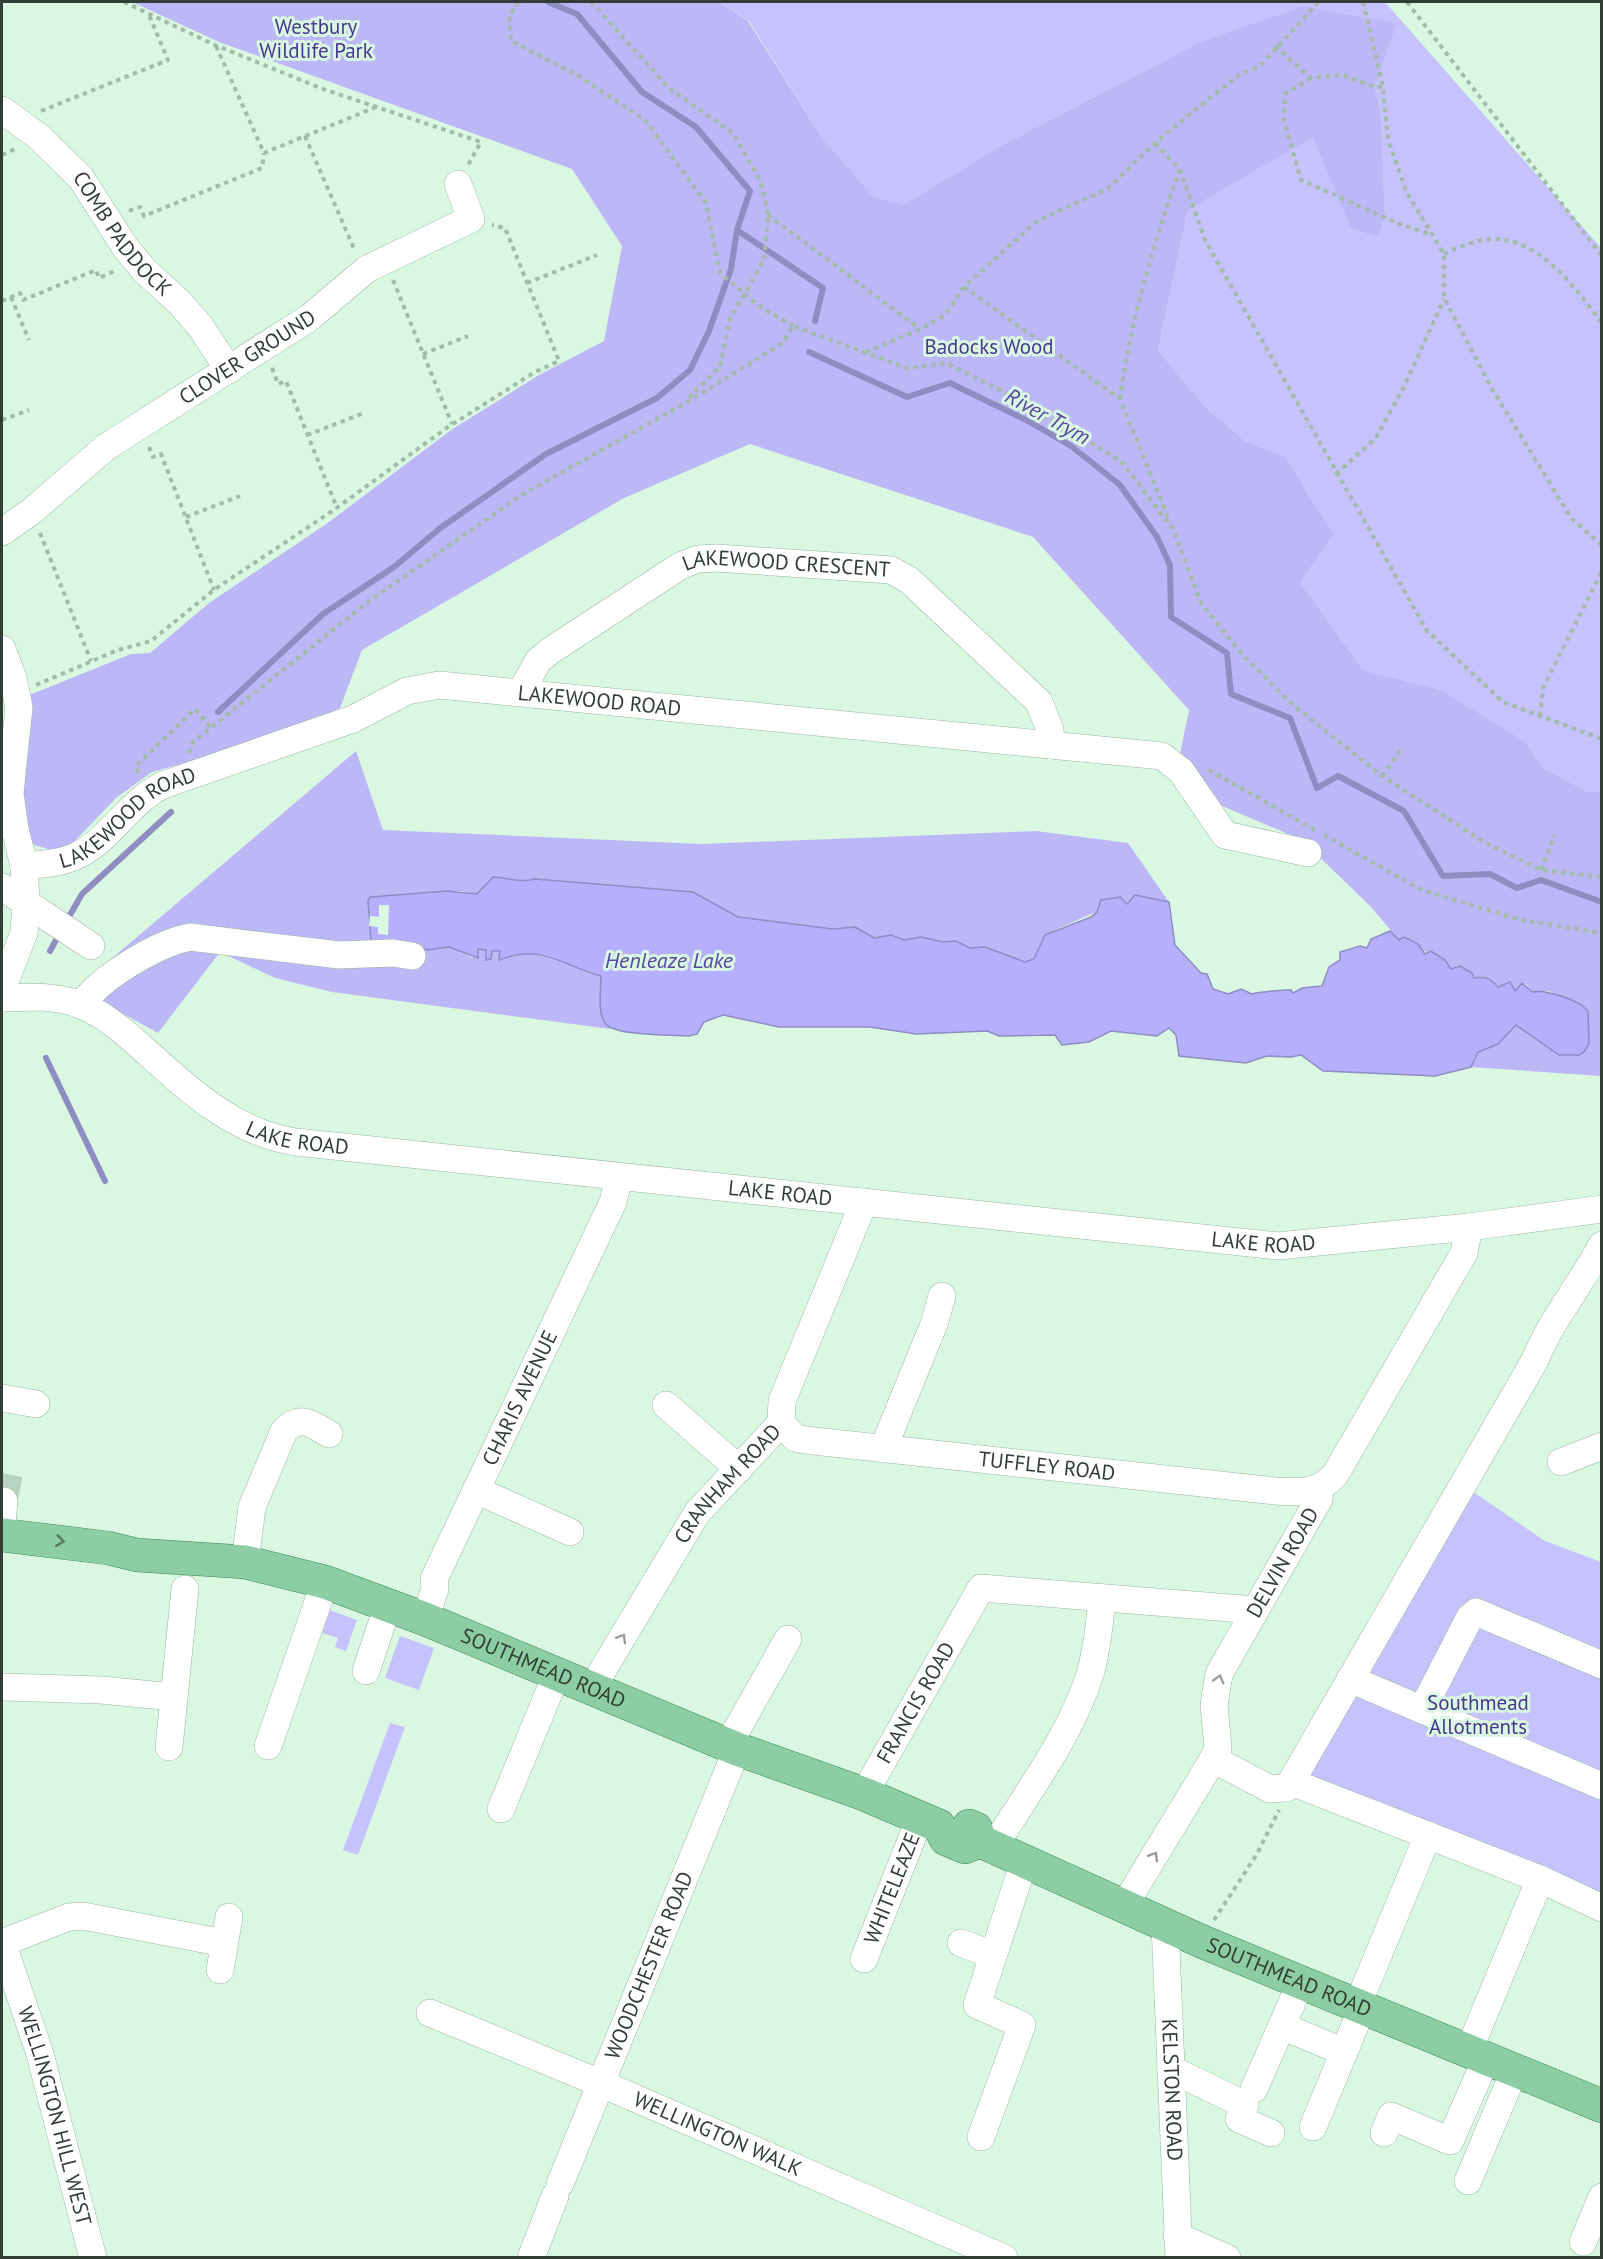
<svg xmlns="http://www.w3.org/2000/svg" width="1603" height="2259" viewBox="0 0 1603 2259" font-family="'PT Sans',sans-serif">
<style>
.green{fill:#c5c2fd}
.forest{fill:#bcb8f7}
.water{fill:#b5affd;stroke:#8e8dc1;stroke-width:1.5}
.pier{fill:#daf8e1}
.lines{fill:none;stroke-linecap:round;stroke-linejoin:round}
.stream{stroke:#8e8dc1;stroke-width:6}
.minor-tunnel{stroke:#b8d3bf;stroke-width:27;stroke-dasharray:27 14;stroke-linecap:butt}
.minor-casing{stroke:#9ab7a1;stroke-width:28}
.major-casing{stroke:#3a8656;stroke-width:34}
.path{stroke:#a3bba8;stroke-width:4;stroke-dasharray:4.5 4.5;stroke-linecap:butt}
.minor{stroke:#fff;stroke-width:27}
.major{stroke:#8ccda4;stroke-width:33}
.oneway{stroke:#567761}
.oneway2{stroke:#989e9a}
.labels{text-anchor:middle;stroke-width:6;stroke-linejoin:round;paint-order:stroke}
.park-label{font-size:21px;fill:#483790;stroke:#daf8e1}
.street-label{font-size:21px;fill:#323e35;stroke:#daf8e1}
.water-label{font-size:22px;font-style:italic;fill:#5546a0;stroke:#daf8e1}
</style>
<rect width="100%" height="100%" fill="#daf8e1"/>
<g class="green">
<polygon points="720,2 1385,2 1601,248 1601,792 1586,791 1542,767 1525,741 1441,690 1363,670 1300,582 1284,456 1245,441 1205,407 1158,350 1188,210 1314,136 1351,229 1378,237 1385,217 1381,116 1375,87 1397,24 1198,43 1000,146 903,205 873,198 823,139 749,21"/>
<polygon points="1466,1487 1545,1541 1601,1562 1601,1896 1302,1777"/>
<polygon points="330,1610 357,1620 346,1651 335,1647 338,1638 322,1633"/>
<polygon points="400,1636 434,1648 419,1690 385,1678"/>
<polygon points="390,1723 405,1727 358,1855 343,1850"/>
</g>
<g class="forest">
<polygon points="132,2 720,2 748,21 823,139 873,197 903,205 1000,146 1198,43 1304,6 1397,24 1375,87 1381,116 1385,217 1378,237 1351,229 1313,137 1188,210 1158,350 1205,407 1245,441 1284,456 1333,534 1300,582 1363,670 1441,690 1525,741 1542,767 1586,791 1601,792 1601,1076 1471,1067 1478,1052 1498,1044 1516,1024 1559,1055 1570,1053 1586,1008 1549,991 1532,992 1526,984 1515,991 1510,982 1498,987 1482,976 1474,978 1457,966 1451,969 1404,937 1399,940 1371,907 1302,840 1213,802 1180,754 1189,710 1033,537 750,444 624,498 362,650 340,708 323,718 210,756 152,772 116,798 71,845 52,850 34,845 24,833 19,793 27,696 131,654 150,653 209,603 329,522 451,430 539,375 604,341 622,246 572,169 219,42"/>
<path d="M356,751L383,830L701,844L1036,831L1128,843L1169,902C1136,889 1076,921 1045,935L1034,959L1025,962L985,947L970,948L956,941L943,942L921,937L904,940L891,935L874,938L855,927L833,929L738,917L693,892L535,879C520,883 508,878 493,877L477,894L461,891L374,896L368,901L369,926L443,948H455L473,958L478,949L487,950L486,960L492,951H500V959C543,943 561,966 601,976V1013L610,1029L332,992L275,978L220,952L158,1033L77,988Z"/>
</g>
<path class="water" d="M493,877C508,878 520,883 535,879L693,892L738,917L833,929L855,927L874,938L891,935L904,940L921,937L943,942L956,941L970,948L985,947L1025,962L1034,959L1045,935L1091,917L1097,912L1101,900L1120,897L1127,904L1135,895L1169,902L1175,945L1201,973L1207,974L1213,989L1228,994L1241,989L1252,994C1257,992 1283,990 1291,990L1293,993L1302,988L1322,986L1329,967L1340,960V952L1360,946L1367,948L1371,939L1390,931L1399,940L1404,937L1418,944L1425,954L1431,951L1445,960L1451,969L1460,966L1472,973L1474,978C1486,976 1490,978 1498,987L1510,982L1515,991L1522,983L1532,992C1546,989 1579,1000 1588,1011L1589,1043L1584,1052L1579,1055H1559L1516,1025L1498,1044L1478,1052L1471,1067L1435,1076L1323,1071L1301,1055L1291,1057L1267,1056L1246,1063L1179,1056L1176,1035L1169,1028L1157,1036L1111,1031L1089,1042L1062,1045L1055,1035L999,1036L987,1031L916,1034L870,1027H779L723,1015L704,1022L697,1034L689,1036C672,1035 613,1036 605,1023C597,1011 601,989 601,976C560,965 543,943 499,960L500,951H492L491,959L486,960V950L478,949V958L449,947L427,950L416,945L371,941L368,901L370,897L447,891L477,894Z"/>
<polygon class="pier" points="379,905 389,905 388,935 378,934 378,927 369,926 370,916 379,917"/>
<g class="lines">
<g class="stream">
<polyline points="548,2 577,14 642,92 696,127 750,191 737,230 823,288 815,321"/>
<polyline points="809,352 907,397 950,383 1028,421 1071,446 1120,485 1157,537 1170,565 1171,617 1227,653 1231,694 1290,718 1317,788 1338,776 1404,811 1443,876 1490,874 1517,888 1541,880 1602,902"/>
<polyline points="218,712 323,614 394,567 439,529 546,454 657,398 690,370 709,331 731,269 737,230"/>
<polyline points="66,922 82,894 171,812"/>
<polyline points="50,951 60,933"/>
<polyline points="46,1058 105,1181"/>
</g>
<polyline class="minor-tunnel" points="4,1501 11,1465"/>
<defs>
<g id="minor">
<path id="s1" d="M2,110L39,137L81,178L125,247L145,271L179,302L200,326L229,370"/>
<path id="s2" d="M2,532L32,511L106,447L309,318L367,269L471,219L458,184"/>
<polyline points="2,649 13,678 19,707 10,793 15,829 24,866 26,901 24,933 2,989"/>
<path id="s3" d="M521,692L538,661L550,651L680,566L698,559L717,558L891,570L909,580L1039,702L1050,730L1051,745"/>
<path id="s4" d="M24,866C41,864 58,864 74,857C110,841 127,803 163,785L353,719L407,691L439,685L1162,756L1181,771L1225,835L1308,853"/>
<polyline points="2,887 91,946"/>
<path id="s5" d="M2,998C27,997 54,995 78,1004C104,1013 129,1036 149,1054C192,1093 236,1133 296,1142L1278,1246L1469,1227L1602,1209"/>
<path d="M81,1005C101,977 156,944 190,937L339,955L393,953L412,956"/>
<polyline points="2,1398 36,1404"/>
<polyline points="666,1405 739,1469"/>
<path id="s6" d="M781,1423L795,1438L805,1440L1275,1491C1299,1492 1318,1494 1335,1475L1464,1253L1469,1227"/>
<polyline points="781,1423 782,1401 864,1202"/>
<polyline points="883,1449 934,1324 942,1296"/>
<polyline points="1561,1462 1602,1446"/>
<polyline points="476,1490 570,1532"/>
<polyline points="2,1523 4,1501"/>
<path d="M245,1562L252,1507L284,1431C300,1414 311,1424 329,1434"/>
<path id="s7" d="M425,1619L435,1589L434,1579L613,1202L619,1177"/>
<polyline points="366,1671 388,1605"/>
<polyline points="1350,1679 1602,1786"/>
<polyline points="2,1687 101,1690 174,1697"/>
<path id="s8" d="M592,1688L697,1513L781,1423"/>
<polyline points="1422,1710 1470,1617 1476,1612 1602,1665"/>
<polyline points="728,1745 788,1639"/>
<polyline points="268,1746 325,1582"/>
<polyline points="169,1747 185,1589"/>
<path d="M1213,1759L1270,1789L1286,1788L1291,1782L1535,1360C1551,1320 1581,1284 1602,1245"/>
<polyline points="1291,1782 1540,1879 1602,1908"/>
<path id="s9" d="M864,1794L981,1588L1255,1610"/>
<polyline points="501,1809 557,1673"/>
<path d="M994,1847C1028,1791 1072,1734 1091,1671C1097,1647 1100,1623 1102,1598"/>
<path id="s10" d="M1124,1906L1213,1759L1218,1748L1214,1705L1219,1674L1319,1499L1320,1488"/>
<path id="s11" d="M1165,1924L1179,2258"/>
<path id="s12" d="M2,1942L40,2054L93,2258"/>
<polyline points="2,1943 69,1917 83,1916 224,1943"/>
<polyline points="961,1943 993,1955"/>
<path id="s13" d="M864,1959L920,1818"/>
<polyline points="220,1970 229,1917"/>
<polyline points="1358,2004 1428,1835"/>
<path id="s14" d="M430,2013L600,2083L1004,2258"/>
<polyline points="1289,2029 1344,2052"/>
<polyline points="1469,2050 1540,1879"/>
<polyline points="1171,2069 1245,2105 1239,2119 1271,2133"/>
<polyline points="1254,2089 1301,1982"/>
<polyline points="1313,2127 1363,2006"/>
<polyline points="1384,2133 1391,2116 1450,2141 1487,2057"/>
<polyline points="981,2137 1022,2025 977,2005 1025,1859"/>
<polyline points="1468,2181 1515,2069"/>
<path id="s15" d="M560,2184L737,1749"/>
<polyline points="1177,2236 1227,2258"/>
<polyline points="1583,2242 1602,2197"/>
<polyline points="531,2258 555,2196"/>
</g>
<g id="major">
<path id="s16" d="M2,1535L108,1548L137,1555L245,1562L325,1582L425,1619L737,1749L864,1794L939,1826L946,1839L965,1847L980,1841"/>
<path id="s17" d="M969,1826L976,1829L980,1841L1203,1942L1602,2106"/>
</g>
</defs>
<use href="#minor" class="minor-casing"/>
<use href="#major" class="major-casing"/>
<g class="path">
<polyline points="124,2 215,45 323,89 481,142 468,165"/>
<polyline points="519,2 509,15 511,41 577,75 645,120 706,203 720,273 759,306 793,326"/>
<polyline points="591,2 670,89 733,133 761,182 768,215 764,260 730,319 720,366 689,398"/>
<polyline points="1363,2 1383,87 1388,140 1407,193 1444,254 1444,298 1491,387 1571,518 1602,545"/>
<polyline points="1407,2 1602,256"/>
<polyline points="216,46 264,153 376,107"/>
<polyline points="1275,46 1311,78 1342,75 1375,87 1383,87"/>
<polyline points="1311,78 1285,94 1284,121 1301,180 1399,224 1430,234"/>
<polyline points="41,111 168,60 149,15"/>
<polyline points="305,136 355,251"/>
<polyline points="1155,143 1180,170 1205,240 1427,631 1503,702 1602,739"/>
<polyline points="2,155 17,148"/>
<polyline points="129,211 140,207 144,216 262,168 264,153"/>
<polyline points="768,215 920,329"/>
<path d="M1444,254C1458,247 1480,238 1497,239C1542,241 1577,290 1602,323"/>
<polyline points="393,280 452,424"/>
<polyline points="527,283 597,255"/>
<polyline points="964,287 1120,399 1170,522"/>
<polyline points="11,297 29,340"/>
<polyline points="2,301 20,293 23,300 96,270 99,278 117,270"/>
<polyline points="866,352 921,329 945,315 964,287 1037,221 1107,189 1155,143 1206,101 1239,75 1260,66 1319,2"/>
<polyline points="423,354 468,336"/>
<polyline points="272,368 278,384 286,381 337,508"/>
<path d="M1120,399C1131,318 1153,247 1179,171"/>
<polyline points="2,420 29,410"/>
<polyline points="307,435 364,413"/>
<polyline points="149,447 153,457 161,454 214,590"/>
<polyline points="1336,474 1375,439 1403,389 1444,299"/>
<polyline points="186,517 240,496"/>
<polyline points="40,533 91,661"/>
<polyline points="36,685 118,650 151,641 215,589 331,512 448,427 535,372 559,361 505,228 492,225"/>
<polyline points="1540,716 1543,688 1602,571"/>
<polyline points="189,753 193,742 368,602 523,494 684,404 783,343 793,326 907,368 946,363 1010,395 1121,461 1173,529 1201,603 1240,652 1293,705 1382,776 1484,842 1541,870 1602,877"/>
<polyline points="1209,770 1315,830"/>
<polyline points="138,773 136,766 195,709 212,729"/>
<polyline points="1382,776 1402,748"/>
<polyline points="1324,835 1422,890 1521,920 1602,933"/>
<polyline points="1541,870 1555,835"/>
<polyline points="1214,1920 1257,1854 1279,1810"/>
</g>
<use href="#minor" class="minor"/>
<use href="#major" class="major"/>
</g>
<defs><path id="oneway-chevron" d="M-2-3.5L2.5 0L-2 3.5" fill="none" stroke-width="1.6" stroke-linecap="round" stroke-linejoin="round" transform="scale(1.5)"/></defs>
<use class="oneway" href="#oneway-chevron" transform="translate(60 1541) rotate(8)"/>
<g class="oneway2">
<use href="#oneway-chevron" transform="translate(622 1638) rotate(-59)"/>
<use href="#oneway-chevron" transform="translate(1219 1679) rotate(-75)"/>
<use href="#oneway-chevron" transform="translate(1154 1856) rotate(-59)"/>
</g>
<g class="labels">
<g class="park-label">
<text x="316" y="34">Westbury<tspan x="316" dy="24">Wildlife Park</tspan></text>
<text x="989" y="354">Badocks Wood</text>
<text x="1478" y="1710">Southmead<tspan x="1478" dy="24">Allotments</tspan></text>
</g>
<g class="street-label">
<text dy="7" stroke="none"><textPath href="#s1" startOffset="174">COMB PADDOCK</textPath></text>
<text dy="7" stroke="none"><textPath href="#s2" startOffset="302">CLOVER GROUND</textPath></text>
<text dy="7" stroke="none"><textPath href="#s3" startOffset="314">LAKEWOOD CRESCENT</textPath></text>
<text dy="7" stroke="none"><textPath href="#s4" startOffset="622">LAKEWOOD ROAD</textPath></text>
<text dy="7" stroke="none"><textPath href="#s4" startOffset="118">LAKEWOOD ROAD</textPath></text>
<text dy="7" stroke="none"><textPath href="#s5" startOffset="339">LAKE ROAD</textPath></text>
<text dy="7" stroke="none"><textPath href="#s5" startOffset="825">LAKE ROAD</textPath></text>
<text dy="7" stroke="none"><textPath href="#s5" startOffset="1311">LAKE ROAD</textPath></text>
<text dy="7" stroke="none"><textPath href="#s7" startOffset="242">CHARIS AVENUE</textPath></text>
<text dy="7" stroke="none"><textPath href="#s6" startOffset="274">TUFFLEY ROAD</textPath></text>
<text dy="7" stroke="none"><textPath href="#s8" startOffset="246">CRANHAM ROAD</textPath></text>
<text dy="7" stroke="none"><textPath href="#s10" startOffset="387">DELVIN ROAD</textPath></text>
<text dy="7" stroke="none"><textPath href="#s16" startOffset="562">SOUTHMEAD ROAD</textPath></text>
<text dy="7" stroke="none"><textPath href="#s9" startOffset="105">FRANCIS ROAD</textPath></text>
<text dy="7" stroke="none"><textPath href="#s13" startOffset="76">WHITELEAZE</textPath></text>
<text dy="7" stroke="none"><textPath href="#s15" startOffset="236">WOODCHESTER ROAD</textPath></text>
<text dy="7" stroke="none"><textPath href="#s17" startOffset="358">SOUTHMEAD ROAD</textPath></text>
<text dy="7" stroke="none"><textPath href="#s11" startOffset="166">KELSTON ROAD</textPath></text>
<text dy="7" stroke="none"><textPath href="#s12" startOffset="182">WELLINGTON HILL WEST</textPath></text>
<text dy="7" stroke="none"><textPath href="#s14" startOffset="312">WELLINGTON WALK</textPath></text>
</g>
<g class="water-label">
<text transform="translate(1048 416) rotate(29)" y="8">River Trym</text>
<text x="669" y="968">Henleaze Lake</text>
</g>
</g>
<rect width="1603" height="2259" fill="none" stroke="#323e35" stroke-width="6"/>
</svg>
